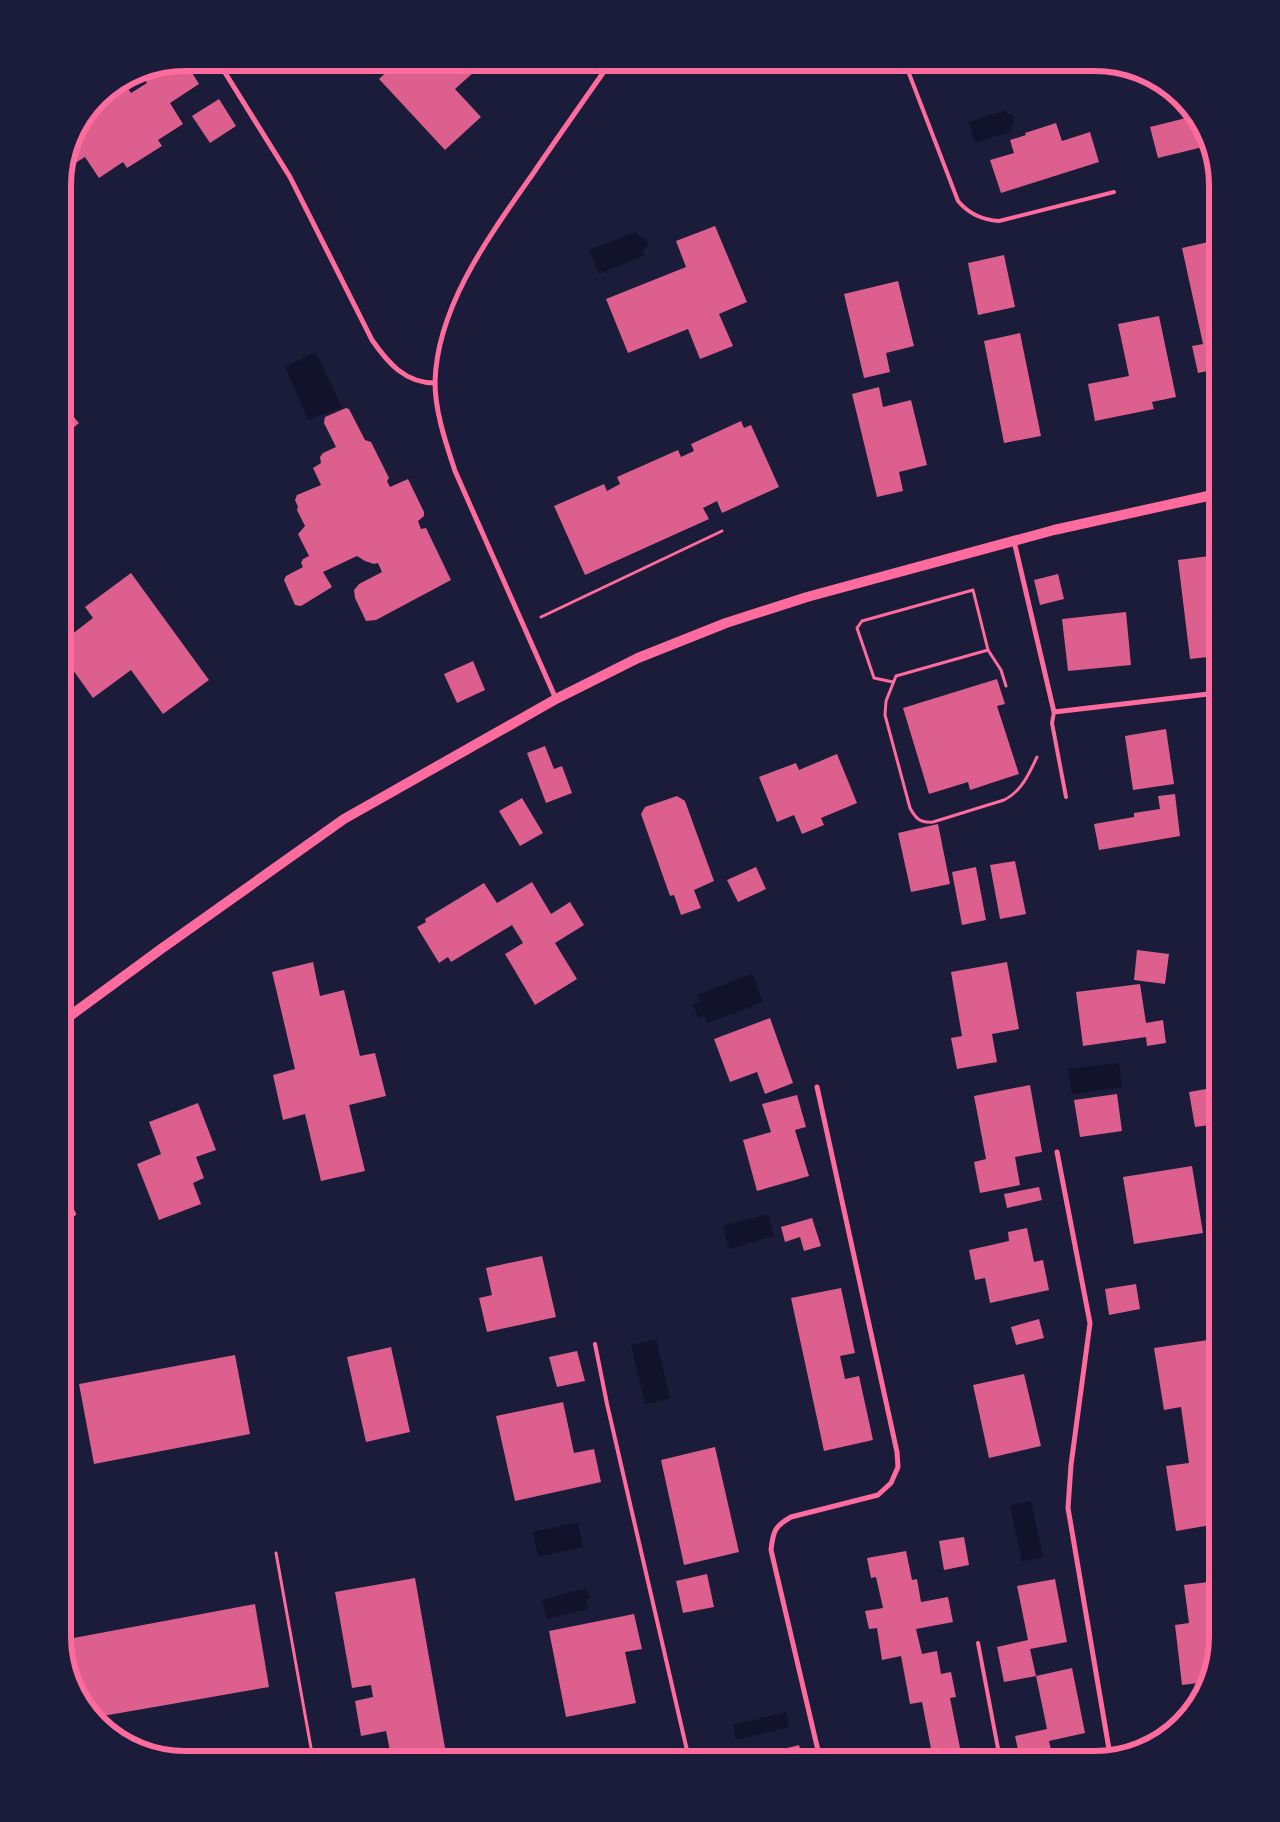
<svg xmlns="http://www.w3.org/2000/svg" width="1280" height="1822" viewBox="0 0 1280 1822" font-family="Barlow,sans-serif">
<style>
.water{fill:#12122b}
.building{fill:#dd5f8e}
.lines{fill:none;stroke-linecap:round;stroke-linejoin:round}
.path{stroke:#ff6b9d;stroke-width:3}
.service{stroke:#ff6b9d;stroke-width:4}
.minor{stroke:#ff6b9d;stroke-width:5}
.secondary{stroke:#ff6b9d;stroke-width:10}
.rim{fill:none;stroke:#ff6b9d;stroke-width:6}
</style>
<rect width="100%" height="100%" fill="#1b1b3a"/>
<g class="water">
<polygon points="1006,110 1007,114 1011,114 1014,118 1014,124 1011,128 1012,131 975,143 969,122"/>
<polygon points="636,232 638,236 644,237 648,242 647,246 643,251 645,255 599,274 589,250"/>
<polygon points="313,353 317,355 342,407 308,420 285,367"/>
<polygon points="752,974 763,1002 707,1023 704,1015 698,1018 693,1004 699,1002 697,995"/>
<polygon points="1119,1063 1122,1087 1072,1094 1068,1069"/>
<polygon points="768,1214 774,1236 729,1249 723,1226"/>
<polygon points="656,1339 670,1398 645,1404 631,1345"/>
<polygon points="1031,1501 1043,1557 1022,1562 1010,1505"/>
<polygon points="578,1522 583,1547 538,1557 533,1532"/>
<polygon points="583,1589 587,1589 590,1598 586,1600 588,1609 547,1619 542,1600"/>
<polygon points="786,1712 789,1727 736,1740 733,1725"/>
</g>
<g class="building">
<polygon points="186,63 199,84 170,103 183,124 158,140 162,146 127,168 123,162 99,178 85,157 64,170 72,138 79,128 95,117 90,110 98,99 124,83 131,93 147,83 139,72"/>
<polygon points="396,63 484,63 455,89 481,117 445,150 379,79"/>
<polygon points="219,99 236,126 210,143 192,116"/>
<polygon points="1194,116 1201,124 1207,146 1158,158 1150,127"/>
<polygon points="1056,123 1062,141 1090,132 1099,162 1001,193 990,160 1014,153 1010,140 1026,135 1025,133"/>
<polygon points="715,226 747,302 719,314 733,346 700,359 688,329 628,353 606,299 686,267 676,241"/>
<polygon points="1217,240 1217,369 1198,373 1192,346 1203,344 1182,248"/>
<polygon points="1004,255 1015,307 978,315 968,263"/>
<polygon points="898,281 914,346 886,353 890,372 864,378 844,294"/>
<polygon points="1159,316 1176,397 1152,402 1154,409 1095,421 1088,384 1129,376 1118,324"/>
<polygon points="1020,333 1041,436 1004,443 984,341"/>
<polygon points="879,387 883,407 911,400 927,465 899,472 903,491 877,497 852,394"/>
<polygon points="63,405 79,423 63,437"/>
<polygon points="346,408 349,409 365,440 371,442 389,478 387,481 390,487 408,479 424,512 424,516 418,521 421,529 426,528 451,580 376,620 366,621 355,598 354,590 359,584 382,572 378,563 374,564 365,561 357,556 323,572 332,587 301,606 295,605 284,580 286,576 303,567 301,563 303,559 309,556 298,534 305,526 297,510 298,507 295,500 297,495 321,485 313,468 321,463 320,457 323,453 336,447 324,423 325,417"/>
<polygon points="741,421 744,428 751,425 779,487 722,513 717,501 703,508 709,519 585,575 554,506 604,484 607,491 620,484 617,477 678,450 681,457 694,451 691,444"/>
<polygon points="1217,555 1217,656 1190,659 1178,560"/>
<polygon points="131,573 209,680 163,714 131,670 93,698 63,656 63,641 93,618 85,607"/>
<polygon points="1058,574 1064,599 1040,605 1034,580"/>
<polygon points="1126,612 1131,665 1068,671 1062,619"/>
<polygon points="473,661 485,690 457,703 444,674"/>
<polygon points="997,679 1005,704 997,706 1019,774 970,790 968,782 929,794 903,708"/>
<polygon points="1166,729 1174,784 1133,790 1125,736"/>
<polygon points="545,746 554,769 562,766 572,793 546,803 527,753"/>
<polygon points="837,754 857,803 821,818 824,825 802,834 794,815 777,822 759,777 796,763 799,770"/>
<polygon points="1175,794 1180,836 1099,850 1094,824 1134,817 1134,813 1160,809 1158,796"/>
<polygon points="677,796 685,801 714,881 694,890 701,908 681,915 674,895 670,896 641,814 645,807"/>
<polygon points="522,798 543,833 520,846 499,811"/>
<polygon points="938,824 950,884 911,892 898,833"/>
<polygon points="1015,861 1026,914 1000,919 990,865"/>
<polygon points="756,867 766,889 738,902 727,880"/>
<polygon points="976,867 986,920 962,925 952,872"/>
<polygon points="532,882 551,914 570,902 584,925 555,943 577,979 535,1005 505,954 523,943 512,925 451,962 448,957 439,963 417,927 426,922 425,919 484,883 497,903"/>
<polygon points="1137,950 1169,954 1165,984 1134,980"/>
<polygon points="313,962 320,996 344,990 360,1056 375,1053 386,1096 349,1105 365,1171 321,1181 305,1114 283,1120 273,1075 295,1069 272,972"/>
<polygon points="1007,962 1019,1029 992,1034 997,1062 957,1069 951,1038 962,1036 951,972"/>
<polygon points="1140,984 1146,1023 1163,1020 1166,1043 1147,1046 1146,1037 1083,1046 1076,992"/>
<polygon points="770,1018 793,1083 765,1094 757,1072 730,1082 714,1039"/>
<polygon points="1030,1085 1042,1152 1015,1157 1020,1185 980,1193 974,1162 986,1159 974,1096"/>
<polygon points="1212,1088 1217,1124 1195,1127 1189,1092"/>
<polygon points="1117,1094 1122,1131 1080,1137 1074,1100"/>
<polygon points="797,1095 806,1127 795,1130 809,1176 757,1191 743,1140 771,1132 762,1104"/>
<polygon points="198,1103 216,1150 196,1157 204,1178 193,1183 201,1204 159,1220 137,1164 161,1154 149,1122"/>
<polygon points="1192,1166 1203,1233 1134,1244 1123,1177"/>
<polygon points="1039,1187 1042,1200 1007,1208 1004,1194"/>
<polygon points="812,1218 821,1246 804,1251 800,1237 785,1242 781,1227"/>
<polygon points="1027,1228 1034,1262 1043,1260 1049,1290 990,1303 985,1278 975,1280 969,1250 1009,1241 1008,1232"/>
<polygon points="542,1256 556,1317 487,1332 479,1298 492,1295 486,1268"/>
<polygon points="1136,1284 1140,1309 1109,1315 1105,1289"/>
<polygon points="841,1288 855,1353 840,1356 845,1379 859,1376 873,1440 824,1451 791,1298"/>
<polygon points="1039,1319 1044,1338 1016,1345 1011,1327"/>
<polygon points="1208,1340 1217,1402 1209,1403 1217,1458 1217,1524 1176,1531 1166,1466 1189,1463 1181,1407 1164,1410 1154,1348"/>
<polygon points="391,1347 410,1432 366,1442 347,1357"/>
<polygon points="577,1351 585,1381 557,1387 549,1357"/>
<polygon points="235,1355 250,1434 94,1464 79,1384"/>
<polygon points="1024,1374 1041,1446 989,1458 973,1385"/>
<polygon points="563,1402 574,1453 594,1449 601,1482 515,1501 496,1416"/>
<polygon points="715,1447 739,1552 684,1565 661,1460"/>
<polygon points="964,1537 969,1565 944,1570 939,1541"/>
<polygon points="906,1551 912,1580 917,1579 921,1602 948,1597 953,1622 916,1629 922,1654 937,1651 941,1674 951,1672 956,1697 950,1698 961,1753 945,1757 946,1759 933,1759 922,1702 910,1704 901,1656 882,1660 877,1628 869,1629 865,1611 883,1608 876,1577 871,1578 867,1558"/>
<polygon points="707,1574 714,1607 683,1613 676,1581"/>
<polygon points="415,1578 447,1759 375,1759 374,1754 390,1751 386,1731 361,1736 355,1701 373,1697 371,1685 352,1688 335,1592"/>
<polygon points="1055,1579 1067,1642 1030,1649 1036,1676 1004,1682 997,1647 1028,1640 1017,1586"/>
<polygon points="1217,1581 1217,1637 1206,1682 1182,1685 1175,1625 1189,1623 1184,1585"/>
<polygon points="255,1604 269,1687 97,1717 79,1698 63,1640"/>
<polygon points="634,1614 642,1649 625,1652 636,1703 566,1717 549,1631"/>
<polygon points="1072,1668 1085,1733 1049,1741 1053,1759 1020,1759 1015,1736 1047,1729 1036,1676"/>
<polygon points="799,1745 803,1759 757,1759 756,1756"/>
</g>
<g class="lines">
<g class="path">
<polyline points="541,617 722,531"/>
<polyline points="893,682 874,678 857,628 862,621 973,590 988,650"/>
<path d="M1006,686L1001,670L988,650L896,676L886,701L885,715L910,808C916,819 920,823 933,822L1004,800C1021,792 1029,774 1037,757"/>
<polyline points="276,1553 313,1759"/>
</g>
<g class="service">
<path d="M905,63L958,201C969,214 982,220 999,221L1114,192"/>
<polyline points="1054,712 1052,723 1066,797"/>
<polyline points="63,1190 74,1214"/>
<polyline points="595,1344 607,1404 689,1759"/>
<polyline points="978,1643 1000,1759"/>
</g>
<g class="minor">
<path d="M219,63L290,177L372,340C388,363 405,383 435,383"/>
<polyline points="1014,541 1054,712 1217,693"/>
<path d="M556,699L455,471C446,443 435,412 435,382C437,306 490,235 532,175C558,137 584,100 610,63"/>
<path d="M817,1087L897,1452L898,1467L891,1483L878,1495L791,1517C775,1526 773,1531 771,1550L820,1759"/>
<polyline points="1057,1152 1090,1323 1071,1465 1068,1508 1110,1755"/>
</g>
<polyline class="secondary" points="63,1021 161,949 344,819 556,699 638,658 726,623 807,597 1054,530 1217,494"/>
</g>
<path d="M0 0H1280V1822H0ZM185 71H1095A114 114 0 0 1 1209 185V1637A114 114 0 0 1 1095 1751H185A114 114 0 0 1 71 1637V185A114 114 0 0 1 185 71Z" fill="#1b1b3a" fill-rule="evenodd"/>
<path class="rim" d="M185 71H1095A114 114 0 0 1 1209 185V1637A114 114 0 0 1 1095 1751H185A114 114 0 0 1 71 1637V185A114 114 0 0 1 185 71Z"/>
</svg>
